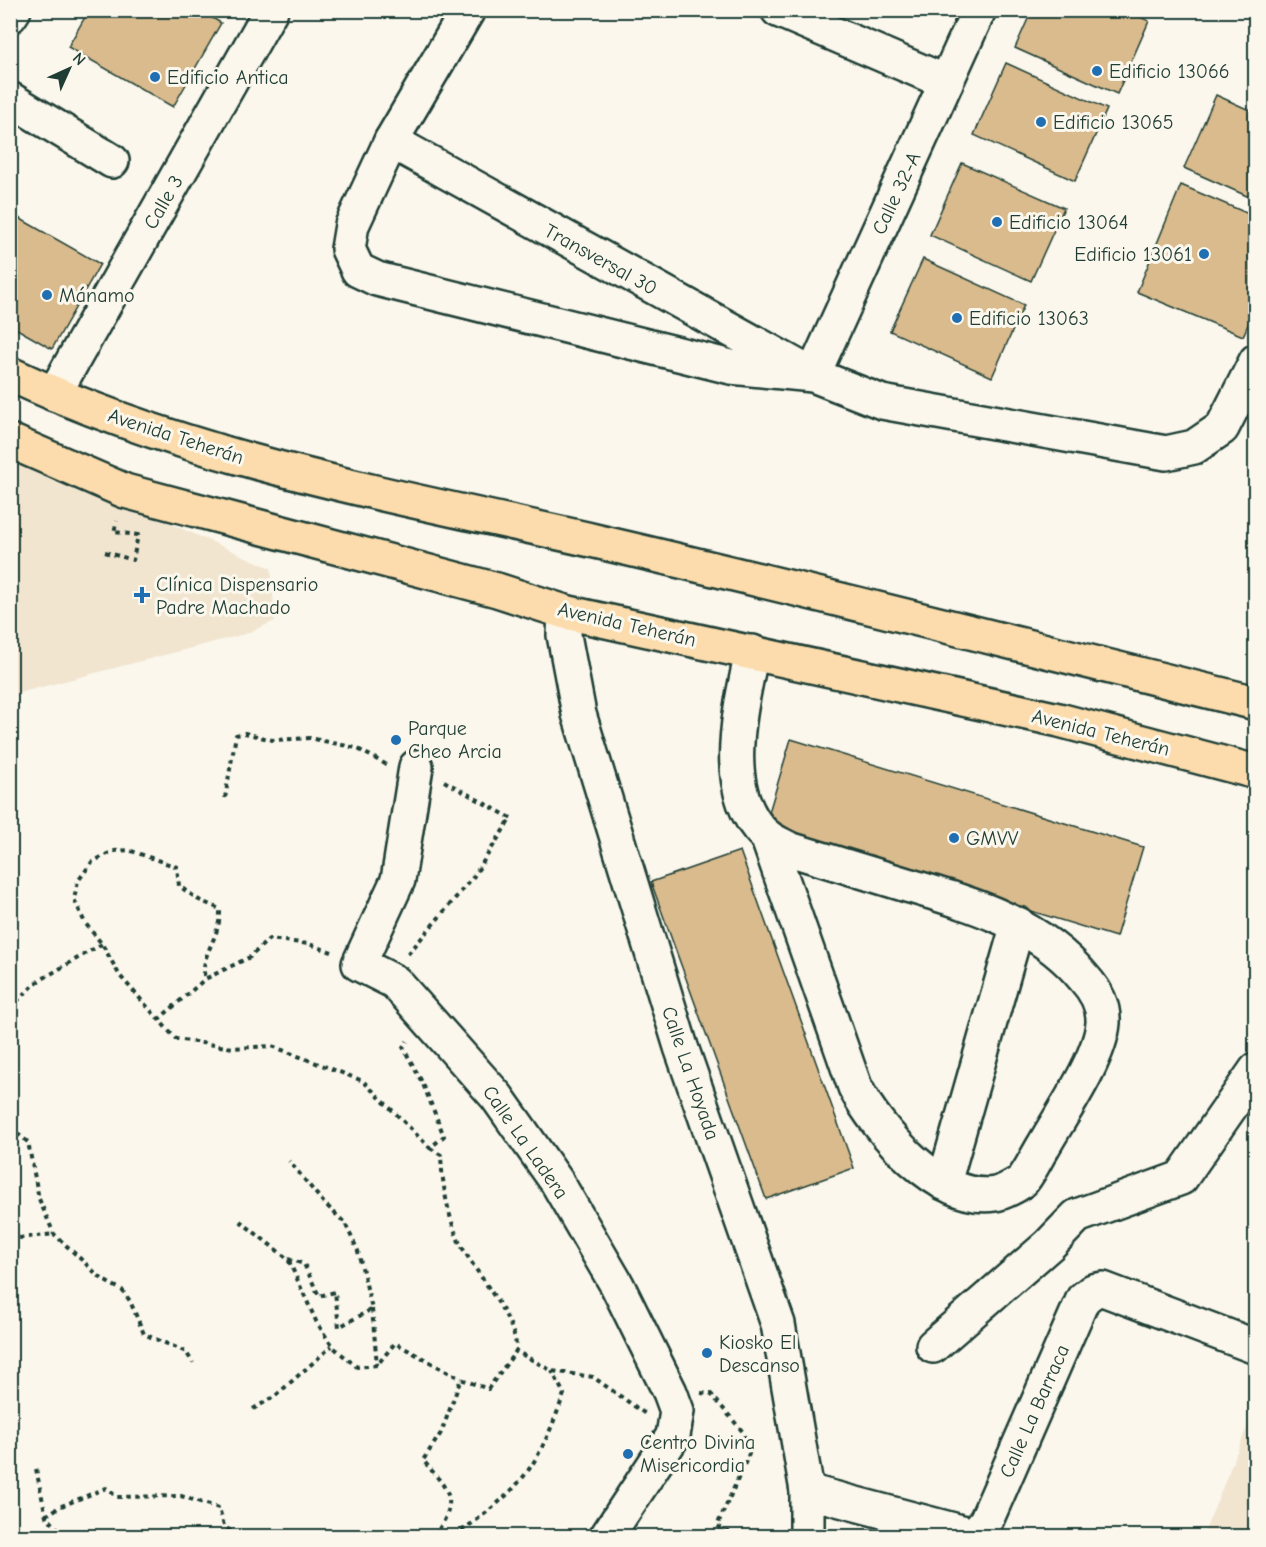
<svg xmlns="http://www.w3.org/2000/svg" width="1266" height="1547" viewBox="0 0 1266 1547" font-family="'Comic Neue',sans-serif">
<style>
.built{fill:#f1e5d0}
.building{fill:#d9bb8d;stroke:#1f3d34;stroke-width:1.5}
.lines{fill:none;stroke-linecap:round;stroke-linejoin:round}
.minor-casing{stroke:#1f3d34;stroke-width:38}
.major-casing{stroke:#1f3d34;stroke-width:38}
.path{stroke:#1f3d34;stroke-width:4;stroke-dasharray:4.5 4.5;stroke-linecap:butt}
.minor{stroke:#fbf7ec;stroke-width:33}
.major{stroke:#fcdcac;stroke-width:33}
.poi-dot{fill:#1f6fb2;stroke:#fbf7ec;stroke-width:2}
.labels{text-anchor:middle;stroke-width:6;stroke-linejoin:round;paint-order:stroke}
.poi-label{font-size:20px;fill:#1f3d34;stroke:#fbf7ec;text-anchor:start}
.street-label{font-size:20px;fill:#1f3d34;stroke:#fbf7ec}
</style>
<rect width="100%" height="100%" fill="#fbf7ec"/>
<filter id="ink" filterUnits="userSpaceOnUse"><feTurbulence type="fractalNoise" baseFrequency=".0167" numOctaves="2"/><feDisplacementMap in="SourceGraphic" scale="12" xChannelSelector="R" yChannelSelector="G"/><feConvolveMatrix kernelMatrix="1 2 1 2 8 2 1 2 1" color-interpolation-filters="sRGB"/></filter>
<g filter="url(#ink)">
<g class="built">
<polygon points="11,453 271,568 275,621 245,634 11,695"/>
<polygon points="1255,1407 1255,1536 1203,1536"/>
</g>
<g class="building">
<polygon points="89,10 199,10 221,23 173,107 68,47"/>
<polygon points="1032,10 1125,10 1149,21 1117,94 1015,48"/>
<polygon points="1006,63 1107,109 1075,181 974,135"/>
<polygon points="1216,95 1256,113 1256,200 1184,168"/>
<polygon points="962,163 1064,208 1031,281 930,235"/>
<polygon points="1181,185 1256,217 1256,307 1243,336 1137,292"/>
<polygon points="10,213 100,264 52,349 10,325"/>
<polygon points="923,259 1024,305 992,377 890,331"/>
<polygon points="791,739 1143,847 1116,937 764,829"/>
<polygon points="740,851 854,1168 766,1199 651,882"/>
</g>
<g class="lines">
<defs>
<g id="minor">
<polyline points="468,10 391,141 352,225 348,249 358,270 377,279 731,367 813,375 882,402 1166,453 1194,447 1222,428 1256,361"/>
<polyline points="778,10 946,82"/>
<polyline points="10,16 14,10"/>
<polyline points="10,99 112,161"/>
<polyline points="391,141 798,367"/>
<polyline points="813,375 979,10"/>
<polyline points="54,394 271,10"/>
<polyline points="565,612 564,635 579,714 681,1047 778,1324 807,1491 807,1536"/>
<path d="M752,652C741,707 718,790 765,835C772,841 782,845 789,849C828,861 867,873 907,885C971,904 1039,923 1084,978C1095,990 1104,1006 1103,1023C1100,1059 1062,1113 1044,1145C1037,1156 1031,1170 1023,1180C1018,1185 1002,1193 995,1194C940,1203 877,1130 855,1087L767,836"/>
<polyline points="416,767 398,880 359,964 395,982 497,1097 557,1182 617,1285 670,1392 677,1411 673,1436 607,1536"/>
<polyline points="944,1183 1018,924"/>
<polyline points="933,1346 1049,1245 1077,1216 1181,1178 1256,1070"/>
<polyline points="807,1491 965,1533 976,1533 986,1521 1083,1299 1093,1291 1103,1289 1256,1347"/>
</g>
<g id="major">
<path d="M10,374C195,461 397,496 595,541C816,592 1035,649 1256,703"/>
<polyline points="10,441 125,491 497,590 565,612 1059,720 1256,772"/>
</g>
</defs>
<use href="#minor" class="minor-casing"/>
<use href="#major" class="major-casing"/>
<g class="path">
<polyline points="105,552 133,560 138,535 114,532 117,521"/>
<polyline points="225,798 236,735 245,733 272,740 310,738 356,748 387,765"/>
<path d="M332,952L309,944L269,939L250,957L205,979C199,954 221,939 220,909L199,900L179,886L177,867L129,850L113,851L92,862L78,881L74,899L85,923L102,944L120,976L176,1039L233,1048L272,1046L363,1081L430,1148L444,1136L423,1084L403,1047L407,1041"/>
<polyline points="408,954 474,876 511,818 444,781"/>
<polyline points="10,1008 37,982 102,944"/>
<polyline points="158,1020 205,979"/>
<polyline points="10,1128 28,1142 39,1199 54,1234 103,1280 122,1290 130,1301 144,1334 186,1352 193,1363"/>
<path d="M430,1148L441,1155C442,1182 447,1211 457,1237C470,1268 519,1319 516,1351"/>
<polyline points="240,1221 288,1259 316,1321 332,1346 357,1367 377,1365 395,1343 461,1379"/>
<polyline points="10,1239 54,1234"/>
<polyline points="288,1259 304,1264 319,1296 335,1292 339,1327 372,1309 358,1251 345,1223 323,1202 289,1161"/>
<polyline points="372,1309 377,1365"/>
<polyline points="701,1393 711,1394 743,1432 749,1454 717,1526 737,1536"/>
<polyline points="253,1409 274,1397 332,1346"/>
<polyline points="36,1469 46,1516 65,1536"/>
<polyline points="46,1516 59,1507 106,1488 117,1497 181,1496 219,1508 224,1526 237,1536"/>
<path d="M441,1536L437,1532C461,1497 446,1489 423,1460L441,1433L461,1379L488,1389L516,1351L552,1371L593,1377L647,1415"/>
<path d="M454,1536C477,1520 501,1503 519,1482C541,1457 553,1424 564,1394L552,1371"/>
</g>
<use href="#minor" class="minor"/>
<use href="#major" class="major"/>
</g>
</g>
<g class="poi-dot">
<circle cx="1097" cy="71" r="6"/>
<circle cx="155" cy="77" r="6"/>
<circle cx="1041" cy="122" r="6"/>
<circle cx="997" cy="222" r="6"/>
<circle cx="1204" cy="254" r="6"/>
<circle cx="47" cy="295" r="6"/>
<circle cx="957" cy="318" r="6"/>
<path d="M139 586h6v6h6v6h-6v6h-6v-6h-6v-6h6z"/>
<circle cx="396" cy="740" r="6"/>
<circle cx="954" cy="838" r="6"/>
<circle cx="707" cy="1353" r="6"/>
<circle cx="628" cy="1454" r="6"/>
</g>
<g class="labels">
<g class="poi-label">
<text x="1109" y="78">Edificio 13066</text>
<text x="167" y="84">Edificio Antica</text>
<text x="1053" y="129">Edificio 13065</text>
<text x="1009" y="229">Edificio 13064</text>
<text x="1192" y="261" text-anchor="end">Edificio 13061</text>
<text x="59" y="302">Mánamo</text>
<text x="969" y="325">Edificio 13063</text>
<text x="156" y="591">Clínica Dispensario<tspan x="156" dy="23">Padre Machado</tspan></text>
<text x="408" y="735">Parque<tspan x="408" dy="23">Cheo Arcia</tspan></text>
<text x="966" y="845">GMVV</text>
<text x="719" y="1349">Kiosko El<tspan x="719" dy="23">Descanso</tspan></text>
<text x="640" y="1449">Centro Divina<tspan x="640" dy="23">Misericordia</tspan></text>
</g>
<g class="street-label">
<text transform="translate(896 193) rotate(-65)" y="7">Calle 32-A</text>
<text transform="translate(163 202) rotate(-60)" y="7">Calle 3</text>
<text transform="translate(601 259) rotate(29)" y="7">Transversal 30</text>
<text transform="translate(176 436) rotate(18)" y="7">Avenida Teherán</text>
<text transform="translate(627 624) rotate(13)" y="7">Avenida Teherán</text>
<text transform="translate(1101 732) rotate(14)" y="7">Avenida Teherán</text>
<text transform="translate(691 1073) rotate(71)" y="7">Calle La Hoyada</text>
<text transform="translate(526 1142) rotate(55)" y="7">Calle La Ladera</text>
<text transform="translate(1034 1411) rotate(-66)" y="7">Calle La Barraca</text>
</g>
</g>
<rect width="1266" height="1547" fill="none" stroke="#fbf7ec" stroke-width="36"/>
<rect x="18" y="18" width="1230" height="1511" fill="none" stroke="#1f3d34" stroke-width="2" filter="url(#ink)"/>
<g transform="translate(69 69) rotate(45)" stroke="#fbf7ec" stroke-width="4.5" paint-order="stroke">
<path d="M0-4.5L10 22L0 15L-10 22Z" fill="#1f3d34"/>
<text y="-9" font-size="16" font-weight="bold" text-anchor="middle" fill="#1f3d34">N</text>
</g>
</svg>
